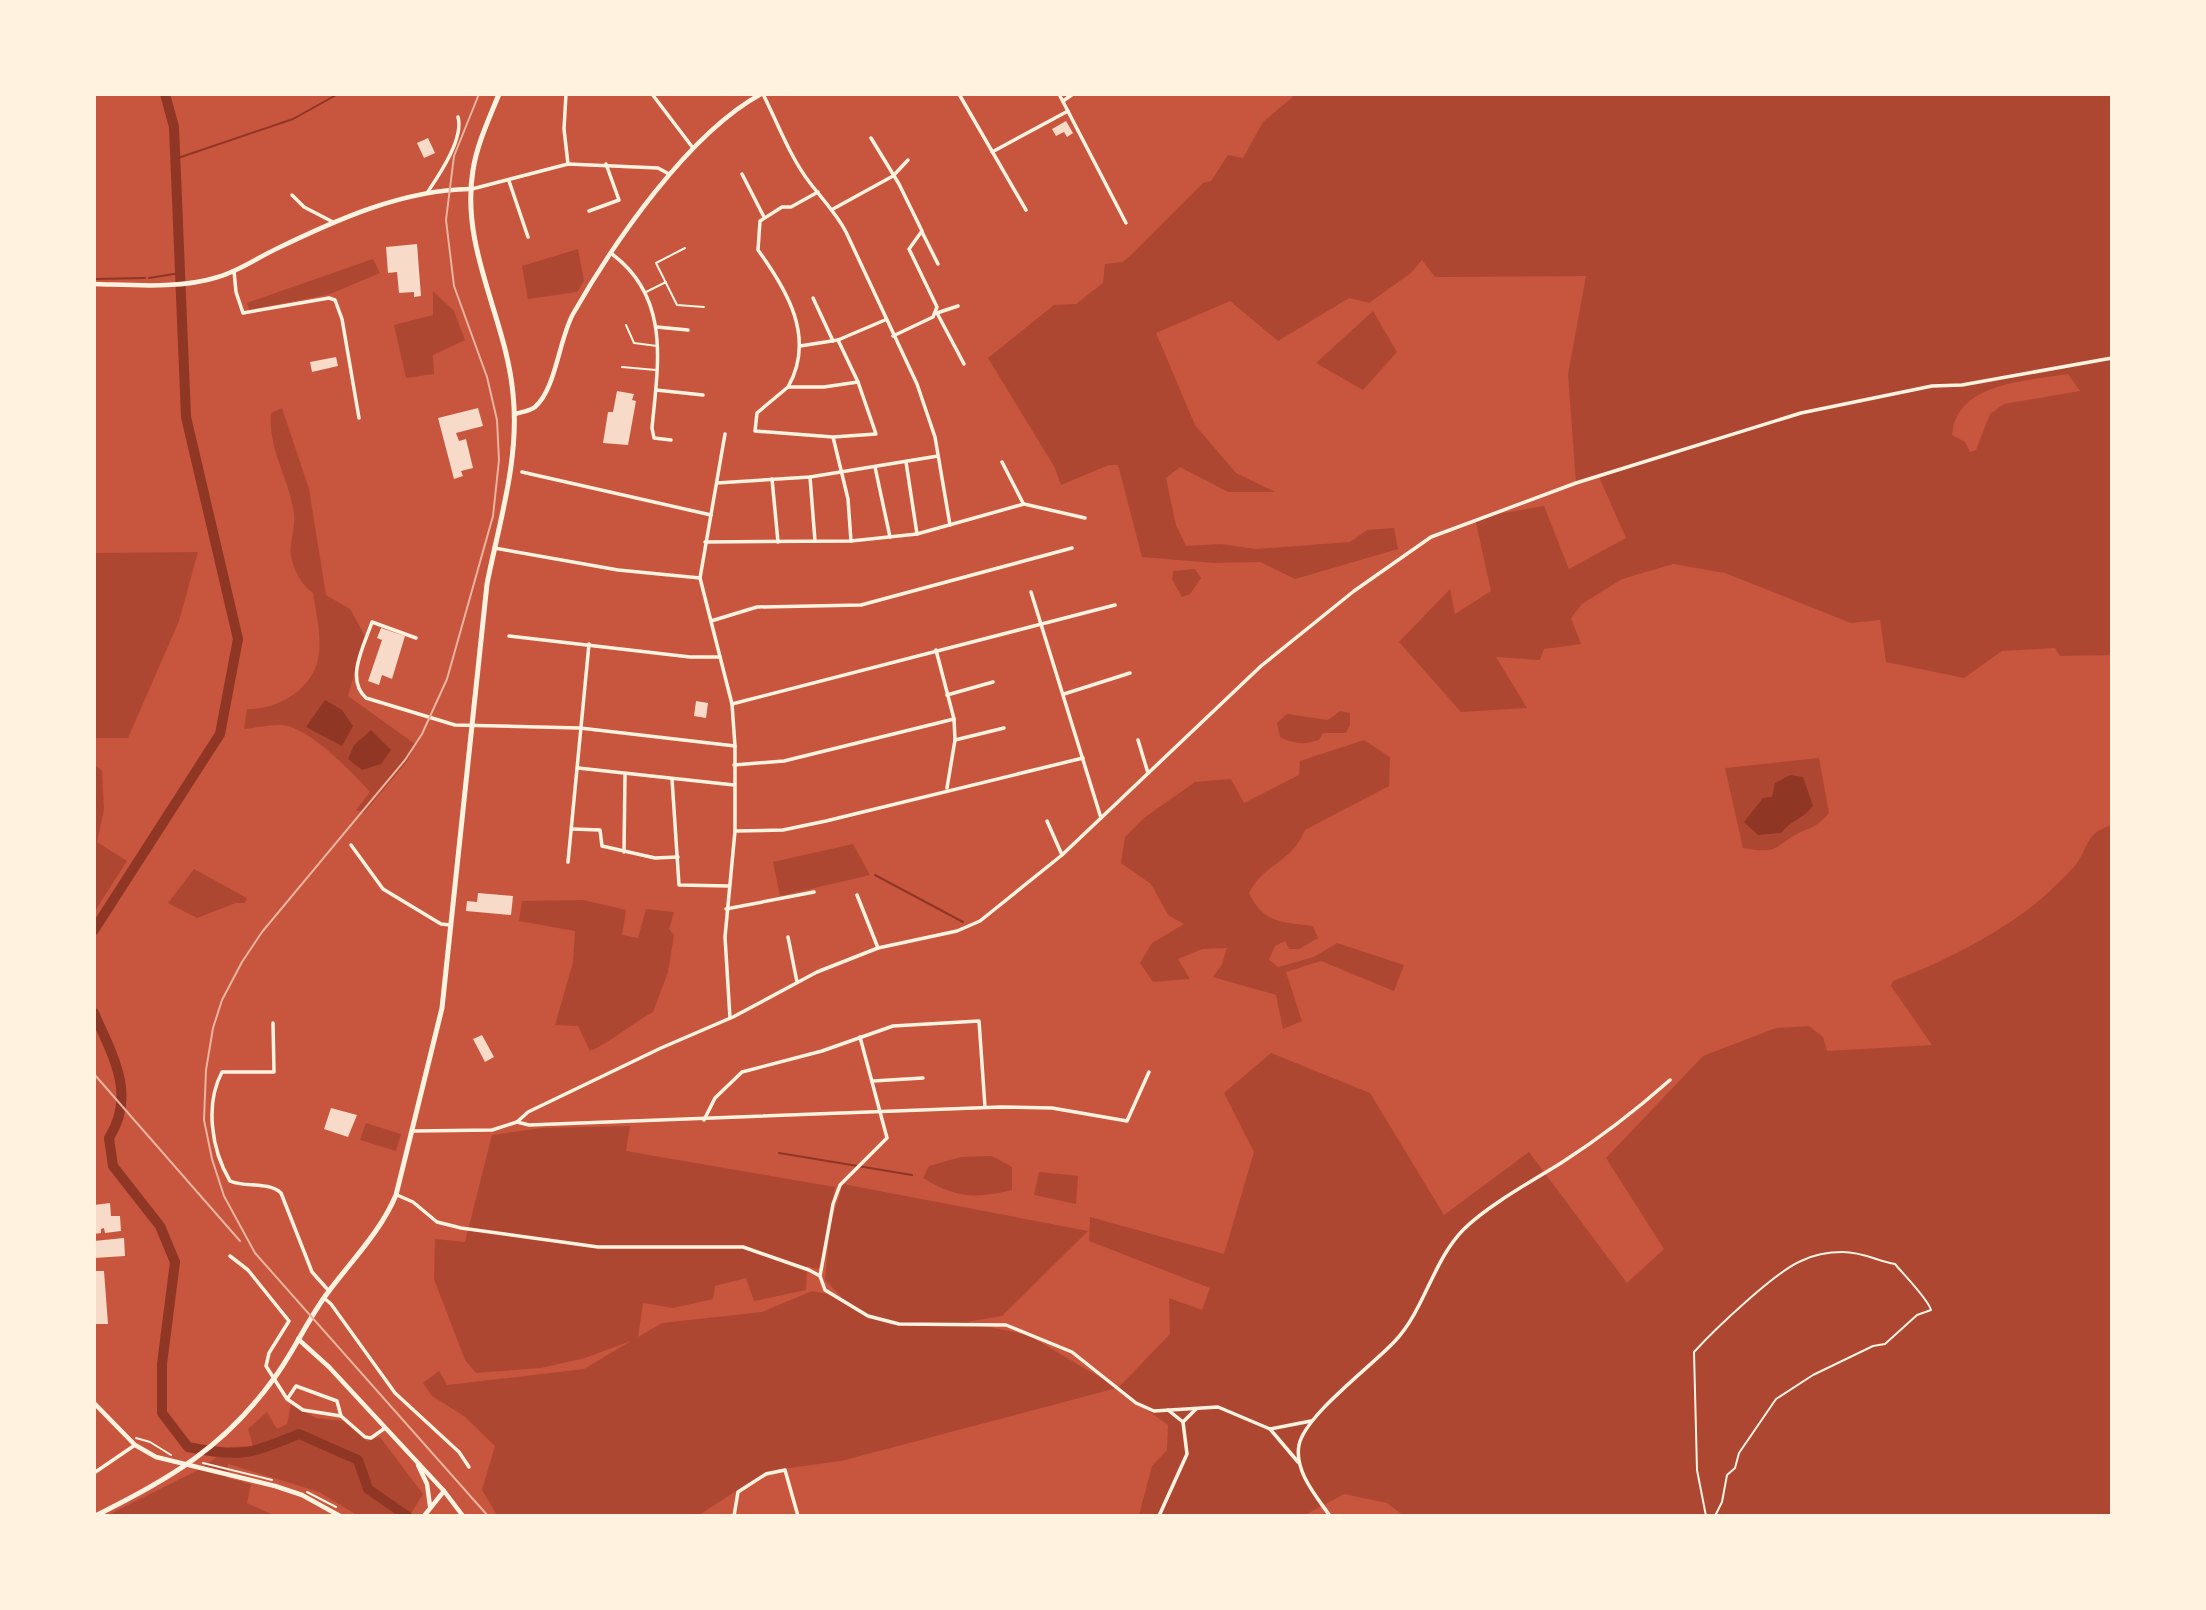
<svg xmlns="http://www.w3.org/2000/svg" width="2206" height="1610" viewBox="0 0 2206 1610" font-family="Helvetica,sans-serif">
<style>
.green{fill:#ae4732;fill-rule:evenodd}
.water{fill:#8f3625}
.lines{fill:none;stroke-linecap:round;stroke-linejoin:round}
.stream{stroke:#8f3625;stroke-width:2}
.river{stroke:#8f3625;stroke-width:10}
.building{fill:#f7dbc8}
.path{stroke:#fff3e0;stroke-width:2}
.service{stroke:#fff3e0;stroke-width:2}
.minor{stroke:#fff3e0;stroke-width:3.5}
.tertiary{stroke:#fff3e0;stroke-width:4.5}
.secondary{stroke:#fff3e0;stroke-width:4.5}
.primary{stroke:#fff3e0;stroke-width:5}
.rail{stroke:#e9b49f;stroke-width:2}
</style>
<rect width="100%" height="100%" fill="#c8553d"/>
<g class="green">
<path d="M1295,95H2111V655L2060,656L2055,648L2002,651L1964,678L1886,662L1880,620L1851,623L1725,573L1673,564L1622,579L1582,604L1571,618L1581,644L1544,649L1540,660L1496,657L1527,708L1461,712L1399,642L1450,589L1455,614L1491,591L1475,518L1544,506L1569,569L1626,538L1599,477L1576,483L1568,374L1586,276L1435,277L1422,260L1411,273L1369,303L1349,298L1278,341L1230,301L1156,333L1195,425L1236,473L1275,492H1228L1180,467L1166,478L1176,525L1186,546L1221,544L1256,549L1350,542L1367,530L1394,528L1398,549L1295,579L1260,562L1214,563L1142,557L1118,465H1109L1061,485L1055,468L988,358L1054,305L1076,304L1103,283L1105,264L1122,262L1130,256L1203,183L1211,181L1228,155L1243,158L1263,122ZM2068,374L2080,391L2004,404L1990,414L1976,450L1970,452L1965,442L1952,435C1956,382 2027,381 2068,374Z"/>
<polygon points="578,249 584,281 577,292 528,299 522,266"/>
<polygon points="373,259 380,273 330,294 249,310 247,303"/>
<polygon points="433,291 454,311 465,340 433,355 434,374 406,378 394,325 433,315"/>
<polygon points="1373,311 1397,352 1363,390 1316,363"/>
<path d="M282,408L309,489L326,595L350,609L365,636L348,696L415,744L408,760L364,813L356,810L370,792C353,773 314,733 288,726C276,723 256,728 244,729L247,709C278,710 316,688 319,653C321,633 316,613 313,593C302,586 293,569 291,556C289,543 296,527 294,513C289,478 268,450 271,413Z"/>
<polygon points="198,552 179,621 128,738 95,738 95,553"/>
<polygon points="1195,569 1201,578 1190,594 1182,597 1172,579 1173,571"/>
<path d="M1340,711L1350,713V725L1346,733H1323L1319,740C1304,745 1294,744 1280,737L1277,723L1287,714L1328,720Z"/>
<path d="M1364,740L1390,757L1389,786L1305,830C1291,864 1264,863 1249,893C1264,924 1282,922 1313,926L1318,938L1299,949H1289L1285,941L1275,946L1269,960L1278,967L1314,957L1337,943L1404,965L1394,991L1321,961L1286,972L1302,1021L1283,1029L1276,995L1213,977L1222,964L1227,948L1202,949L1178,959L1190,979L1153,982L1140,963L1152,943L1184,924L1168,915L1151,884L1121,863L1125,837L1144,818L1195,782L1231,779L1244,803L1299,775L1300,761Z"/>
<path d="M1819,758L1829,813C1820,824 1815,826 1803,831C1773,845 1782,855 1743,848L1725,768Z"/>
<polygon points="95,765 102,771 104,810 97,842 127,861 95,911"/>
<path d="M2111,825V1515L1404,1516L1387,1503L1344,1494L1305,1515H1139L1152,1466L1167,1450L1168,1425L1117,1388L841,1461L767,1471L699,1515H497L482,1490L495,1446L464,1416L432,1396L423,1383L439,1371L447,1385L584,1369L631,1341L585,1358L541,1368L476,1373L465,1360L434,1279L435,1239L465,1242L492,1135L541,1128L630,1126L626,1151L835,1187L821,1262L818,1269L807,1266L806,1290L754,1301L746,1278L715,1286L713,1299L673,1308L643,1303L638,1337L662,1323L762,1312L812,1291L842,1297L825,1280L830,1225L843,1184L1088,1231L1002,1316L966,1322L1028,1335L1118,1388L1170,1334L1169,1298L1202,1310L1210,1288L1089,1241L1090,1217L1224,1254L1254,1152L1224,1093L1271,1053L1370,1093L1444,1215L1529,1152L1627,1283L1664,1249L1606,1158L1703,1056L1776,1028L1809,1026L1823,1037L1827,1051L1932,1045L1891,986L1893,981C1944,962 2011,928 2051,890C2060,881 2074,869 2080,858C2091,839 2088,834 2111,825Z"/>
<polygon points="853,844 870,875 780,896 773,862"/>
<polygon points="194,869 247,898 245,903 236,903 197,918 168,903"/>
<path d="M583,900L626,910L622,935L638,938L646,909L674,912L669,929L674,935L668,972L653,1012C631,1024 613,1041 590,1051L578,1026L555,1025L573,962L575,931L519,921L522,901Z"/>
<polygon points="366,1123 401,1134 396,1151 360,1140"/>
<path d="M992,1156L1012,1167V1190C975,1199 956,1198 923,1178L929,1166L961,1157Z"/>
<polygon points="1039,1172 1078,1176 1076,1204 1034,1195"/>
<polygon points="291,1404 316,1418 343,1421 367,1441 380,1437 423,1494 410,1515 357,1515 319,1492 228,1464 227,1478 251,1484 247,1503 273,1515 106,1516 200,1469 231,1447 253,1446 248,1429 267,1412 277,1429 287,1424"/>
</g>
<g class="water">
<polygon points="325,700 342,710 353,726 342,746 306,727"/>
<polygon points="371,730 391,750 381,764 362,770 348,759 354,745"/>
<path d="M1790,775L1803,777L1813,806C1803,819 1791,820 1781,833L1758,835L1744,822L1763,798L1772,797L1775,783Z"/>
</g>
<g class="lines">
<g class="stream">
<polyline points="175,159 293,119 338,94"/>
<polyline points="149,278 180,273"/>
<polyline points="94,279 145,278"/>
<polyline points="875,875 963,922"/>
<polyline points="779,1153 912,1175"/>
</g>
<g class="river">
<polyline points="94,930 220,734 238,639 186,417 174,127 165,94"/>
<path d="M94,1013C112,1055 137,1094 109,1138L113,1166L160,1226L175,1262L162,1364V1413L188,1447C242,1458 249,1454 299,1434L358,1460L368,1489L407,1516"/>
</g>
</g>
<g class="building">
<polygon points="1066,121 1073,133 1067,137 1064,132 1056,136 1052,129"/>
<polygon points="428,138 435,153 424,158 417,143"/>
<polygon points="417,244 421,296 414,297 414,292 399,293 397,272 388,273 386,247"/>
<polygon points="336,357 338,366 312,372 310,362"/>
<polygon points="617,391 634,394 632,400 636,401 628,445 603,443 608,412 613,412"/>
<polygon points="478,408 483,426 456,433 459,441 466,439 473,468 461,471 463,476 454,479 438,418"/>
<polygon points="381,628 405,636 392,679 382,675 379,685 368,681 382,640 377,638"/>
<polygon points="696,701 708,703 706,718 694,716"/>
<polygon points="478,893 513,896 511,915 466,911 467,901 477,902"/>
<polygon points="482,1035 494,1057 485,1062 473,1039"/>
<polygon points="331,1108 357,1115 348,1137 324,1129"/>
<polygon points="110,1203 111,1216 120,1216 121,1231 105,1233 104,1228 101,1229 101,1233 94,1234 94,1205"/>
<polygon points="124,1238 125,1256 94,1258 94,1241"/>
<polygon points="94,1271 104,1271 108,1324 94,1324"/>
</g>
<g class="lines">
<g class="path">
<polyline points="136,1438 150,1442 171,1455"/>
<polyline points="203,1463 272,1480"/>
<polyline points="307,1492 336,1507"/>
<path d="M1706,1516L1697,1470L1694,1352C1715,1329 1775,1272 1801,1261C1813,1255 1830,1252 1843,1252C1863,1252 1877,1261 1895,1264C1904,1275 1928,1299 1931,1310L1917,1315L1885,1344L1873,1346L1813,1375L1776,1399L1739,1453L1735,1468L1727,1475L1722,1502L1715,1516"/>
</g>
<g class="service">
<polyline points="685,248 656,263 677,305 704,307"/>
<polyline points="646,292 666,282"/>
<polyline points="626,325 634,343 657,346"/>
<polyline points="622,367 656,370"/>
</g>
<g class="minor">
<polyline points="566,94 564,129 568,164"/>
<polyline points="652,94 693,148"/>
<path d="M763,94C778,124 790,157 810,183C823,200 836,213 846,232L917,384L935,437L950,525"/>
<polyline points="959,94 1026,210"/>
<polyline points="1059,94 1126,223"/>
<polyline points="1063,101 1073,94"/>
<polyline points="871,138 899,184 922,231 909,249 937,307 933,317 893,336"/>
<polyline points="992,152 1068,111"/>
<polyline points="742,174 764,217"/>
<polyline points="509,181 528,237"/>
<polyline points="472,189 568,164 658,168 669,174"/>
<path d="M427,193C439,175 464,139 458,117"/>
<polyline points="292,195 304,207 333,222"/>
<polyline points="833,209 893,176 908,160"/>
<polyline points="589,211 619,200 606,164"/>
<polyline points="922,232 938,264"/>
<path d="M612,254C671,298 658,364 652,428L654,438L671,440"/>
<polyline points="234,271 236,292 243,313 329,298 335,300 342,319 359,418"/>
<polyline points="813,298 833,341"/>
<polyline points="937,313 964,364"/>
<polyline points="937,313 958,306"/>
<polyline points="657,327 688,330"/>
<polyline points="838,340 858,382"/>
<polyline points="800,346 838,340 885,320"/>
<path d="M788,387C816,338 787,290 758,250L760,221L782,207H791L818,192"/>
<polyline points="656,390 703,395"/>
<polyline points="725,434 700,578 732,704 735,746 735,831 725,937 730,1018"/>
<polyline points="833,437 876,434 858,382 824,387 788,387 757,413 755,431 833,437 848,499 851,541"/>
<polyline points="906,462 917,534"/>
<polyline points="1002,462 1023,503"/>
<polyline points="875,467 890,537"/>
<polyline points="522,472 711,515"/>
<polyline points="810,477 815,541"/>
<polyline points="772,479 778,542"/>
<polyline points="717,483 810,477 938,456"/>
<polyline points="705,542 851,541 917,534 1024,504 1085,518"/>
<polyline points="494,548 618,570 700,578"/>
<polyline points="1031,592 1101,818"/>
<polyline points="711,621 757,607 861,605 1072,548"/>
<polyline points="509,636 690,657 720,657"/>
<path d="M416,638L372,622C364,646 345,679 366,698L455,725L580,728L735,746"/>
<polyline points="936,650 954,719 955,740 947,788"/>
<polyline points="1064,694 1130,673"/>
<polyline points="947,695 993,682"/>
<polyline points="732,704 1115,605"/>
<polyline points="955,740 1004,728"/>
<polyline points="1138,740 1148,773"/>
<polyline points="734,765 784,761 954,719"/>
<polyline points="578,768 734,785"/>
<polyline points="672,779 679,885 729,886"/>
<polyline points="1047,821 1062,855"/>
<polyline points="572,829 600,830 602,846 655,858 678,857"/>
<polyline points="735,831 783,830 826,821 1083,758"/>
<polyline points="351,845 383,889 441,924 450,925"/>
<polyline points="624,852 625,774"/>
<polyline points="568,862 589,644"/>
<polyline points="857,895 878,948"/>
<polyline points="726,909 814,892"/>
<polyline points="788,937 797,982"/>
<path d="M273,1023L274,1072H222C205,1104 211,1149 230,1181C245,1188 268,1181 281,1193L312,1272L329,1291"/>
<polyline points="873,1081 923,1078"/>
<polyline points="704,1120 715,1098 742,1072 822,1051 893,1026 979,1021 985,1107"/>
<polyline points="517,1122 528,1112 661,1048 733,1017 817,972 878,948 957,931 980,921 1062,855 1261,666 1354,591 1431,537 1576,483 1801,413 1932,386 1962,385 2112,358"/>
<polyline points="414,1131 492,1130 517,1122 529,1125 1001,1107 1052,1108 1127,1121 1149,1072"/>
<polyline points="397,1195 413,1202 437,1222 461,1228 598,1247 743,1247 809,1270 820,1276 825,1290 868,1316 899,1324 1006,1325 1072,1352 1136,1403 1154,1411 1218,1407 1270,1429 1311,1421"/>
<polyline points="230,1256 248,1270 289,1321 269,1353 266,1366 287,1399 303,1410 341,1416 365,1437 371,1438 385,1428"/>
<polyline points="820,1276 833,1204 840,1185 887,1138 860,1037"/>
<polyline points="324,1298 331,1304 395,1393 459,1452 469,1467"/>
<polyline points="288,1398 296,1386 337,1401 341,1416"/>
<polyline points="1183,1422 1196,1409"/>
<polyline points="1270,1429 1298,1462"/>
<polyline points="94,1473 135,1445"/>
<polyline points="734,1516 738,1492 766,1474 785,1470 798,1516"/>
<polyline points="1159,1516 1187,1454 1183,1422 1168,1410"/>
<path d="M1330,1516C1316,1496 1294,1471 1299,1445C1305,1415 1372,1366 1395,1341C1425,1309 1433,1260 1464,1229C1487,1206 1532,1181 1561,1163C1600,1138 1635,1111 1670,1080"/>
</g>
<g class="tertiary">
<path d="M94,284C133,285 181,289 218,277C239,271 257,258 276,249C336,220 402,190 470,189"/>
<path d="M515,414C521,412 530,411 535,407C556,389 559,339 573,314C614,242 688,134 761,94"/>
<polyline points="444,1491 463,1516"/>
</g>
<g class="secondary">
<polyline points="298,1339 329,1367 444,1491 424,1516"/>
<polyline points="94,1403 135,1445 156,1457 275,1486 302,1495 340,1516"/>
<polyline points="418,1465 427,1484 430,1506"/>
</g>
<path class="primary" d="M95,1516C172,1477 224,1448 275,1377C294,1351 307,1321 326,1295C350,1262 380,1233 396,1195L442,1008L487,584C499,523 520,458 513,394C506,317 460,249 473,170C477,144 489,119 499,94"/>
<g class="rail">
<polyline points="479,94 454,156 446,220 454,286 487,377 497,420 499,460 493,516 447,679 422,734 405,760 262,932 242,962 222,1000 213,1028 206,1070 204,1120 212,1159 224,1196 255,1253 488,1516"/>
<polyline points="94,1074 240,1241"/>
</g>
</g>
<rect width="2206" height="1610" fill="none" stroke="#fff3e0" stroke-width="192"/>
</svg>
